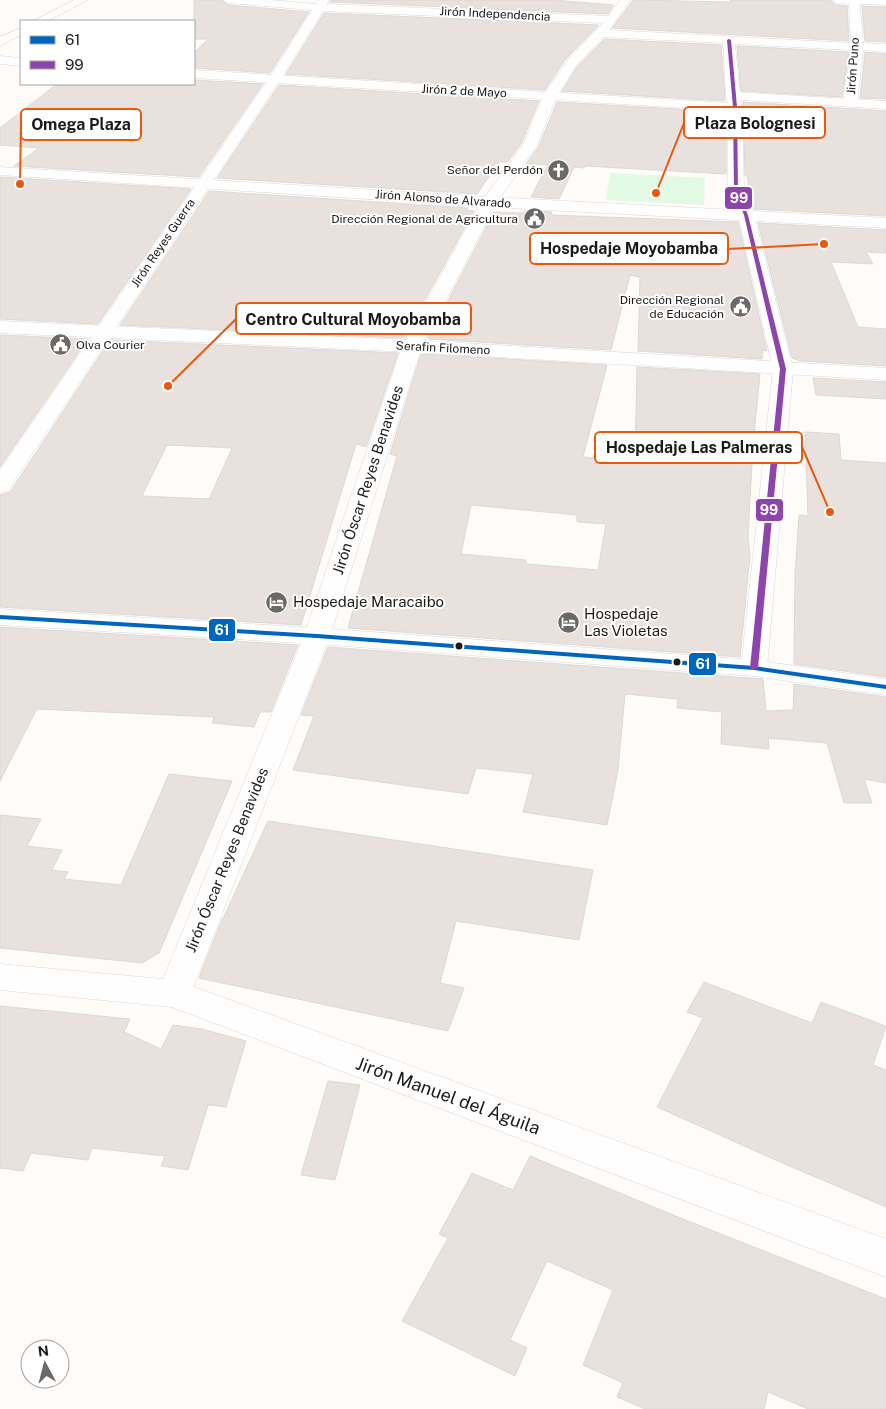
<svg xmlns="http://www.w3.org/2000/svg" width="886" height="1409" viewBox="0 0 886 1409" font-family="'Public Sans',sans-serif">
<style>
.green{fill:#e2f9e4}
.building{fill:#e8e1de;stroke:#dbd9d7;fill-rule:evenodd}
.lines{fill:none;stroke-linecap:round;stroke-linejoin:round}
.street-casing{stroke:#dad8d6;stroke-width:1}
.secondary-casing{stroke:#dad8d6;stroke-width:1}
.path-far1{stroke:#e4e4e4;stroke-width:1;stroke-dasharray:0.5 2;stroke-linecap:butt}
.path{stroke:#e4e4e4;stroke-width:2;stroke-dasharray:0.5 2;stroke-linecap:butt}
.street{fill:#fffefe;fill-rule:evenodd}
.secondary{fill:#fffefe;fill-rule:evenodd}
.bus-1-casing{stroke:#fff;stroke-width:3}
.bus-2-casing{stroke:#fff;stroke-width:3}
.bus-1{fill:#0065bd;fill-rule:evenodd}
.bus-2{fill:#8e44ad;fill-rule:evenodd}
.bus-dot{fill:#1c1a19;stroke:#fff;stroke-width:2}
.labels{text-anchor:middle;stroke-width:4;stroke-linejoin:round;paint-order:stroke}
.far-street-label{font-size:12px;fill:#1c1a19;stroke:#fff}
.far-poi-label{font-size:12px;fill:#1c1a19;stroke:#fff;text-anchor:end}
.street-label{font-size:15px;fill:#1c1a19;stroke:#fff}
.poi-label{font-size:15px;fill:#1c1a19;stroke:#fff;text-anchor:start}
.near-street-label{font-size:18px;fill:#1c1a19;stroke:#fff}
.leader{fill:none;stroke:#e8590c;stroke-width:2}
.callout-dot{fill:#e8590c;stroke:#fff;stroke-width:2}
.callout{fill:#fff;stroke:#e8590c;stroke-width:2}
.callout-label{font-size:16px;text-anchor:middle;font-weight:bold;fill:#1c1a19}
.line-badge{stroke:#fff;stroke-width:2}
.badge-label{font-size:14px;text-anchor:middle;font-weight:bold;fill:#fff}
</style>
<rect width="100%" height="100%" fill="#fefbf9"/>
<polygon class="green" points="610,173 705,178 704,205 606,200"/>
<g class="building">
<polygon points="194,0 221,0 228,5 309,12 270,73 194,68 194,53 208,39 194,39"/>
<polygon points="331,0 553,0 614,5 608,14 330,2"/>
<polygon points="633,0 730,2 730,0 830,0 836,5 847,6 849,41 612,28"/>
<polygon points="862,6 886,7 886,42 865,41"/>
<polygon points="324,13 599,25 565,60 545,90 286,74"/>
<polygon points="604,39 721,45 725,101 562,91 577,67"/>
<polygon points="737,46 849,52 842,97 741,91"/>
<polygon points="865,52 886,54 886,99 860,98"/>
<polygon points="194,80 263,84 199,177 14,166 39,148 0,145 0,128 57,84 194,84"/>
<polygon points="279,85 539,101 521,144 508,162 499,162 477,194 217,178"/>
<polygon points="557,102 726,112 726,174 585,166 584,168 574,167 559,199 531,197 548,165 526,164 539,146"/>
<polygon points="743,102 886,111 886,216 753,209 747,176 745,176"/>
<polygon points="0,177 191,189 98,324 0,319"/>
<polygon points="209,191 468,208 466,210 474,211 404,338 120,325"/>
<polygon points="525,211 552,212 551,215 738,222 767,351 763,350 762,359 638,351 640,277 630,275 611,350 428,339 494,212 523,213"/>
<polygon points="758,223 886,230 886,253 866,252 873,264 831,262 858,327 886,329 886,366 801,361 792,358"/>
<polygon points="0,335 88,339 0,467"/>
<path d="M110,340L398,353L366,447L356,444L301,625L0,607V495L10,492ZM167,445L232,448L209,499L142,496Z"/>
<path d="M421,354L607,365L583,457L635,462L637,367L760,374L753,445L748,537L750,555L740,657L348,628L397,456L390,454ZM471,505L577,515V522L606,524L598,570L526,564V560L461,554Z"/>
<polygon points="813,378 886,382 886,399 816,395"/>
<polygon points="805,432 839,434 841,460 886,463 886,677 794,664 795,575 799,515 808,516"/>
<polygon points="0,627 298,645 271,712 260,712 254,727 212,723 214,717 37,709 0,781"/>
<polygon points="328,647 763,679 766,711 793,710 794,684 886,697 886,783 864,779 872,803 844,803 827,743 768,738 769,749 721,744 722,712 677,708 678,699 625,694 618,770 607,825 523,812 533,774 476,768 468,794 293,770 314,716 301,715"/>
<polygon points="169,774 232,781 159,953 142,963 0,948 0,815 41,819 27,846 62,850 52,870 68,872 64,879 121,885"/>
<polygon points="268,821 593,870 579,940 456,921 440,983 464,988 448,1031 199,978 219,927"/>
<polygon points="704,982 812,1023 821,1002 886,1026 873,1065 886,1070 886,1207 780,1162 657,1107 703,1018 687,1012"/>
<polygon points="0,1006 130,1019 124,1032 161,1049 173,1025 202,1029 246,1041 226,1107 208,1105 188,1170 161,1166 165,1156 92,1148 88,1160 31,1153 23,1171 0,1168"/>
<polygon points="328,1081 360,1085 335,1180 301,1175"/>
<polygon points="530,1156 683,1219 886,1299 886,1409 808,1409 768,1392 764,1409 645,1409 617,1397 623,1383 583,1365 613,1290 547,1261 510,1340 527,1348 515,1376 402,1321 448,1238 439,1234 472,1173 513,1190"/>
</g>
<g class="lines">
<defs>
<g id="street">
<polygon points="74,0 88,0 47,21 33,21"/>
<polygon points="223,0 270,0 316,4 319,0 329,0 327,4 609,16 620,0 630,0 609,30 851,43 849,4 837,3 832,0 886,0 886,5 860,4 863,43 886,44 886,52 863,50 857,103 850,107 843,103 851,50 735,44 740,96 733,100 726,96 723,43 603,37 576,66 557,96 537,145 497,202 422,346 330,636 191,994 186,1004 174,1008 162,1004 157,994 304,636 402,346 481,202 523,145 543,96 567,61 603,23 323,11 280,80 11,486 8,491 0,493 0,470 268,80 312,10 228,3"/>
<polygon points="21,28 21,35 0,46 0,37"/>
<polygon points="735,103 742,107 744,192 754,215 793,369 767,668 763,674 754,676 745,674 741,668 773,369 738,215 728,192 728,107"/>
</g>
<g id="secondary">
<polygon points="0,56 21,58 21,66 0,64"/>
<polygon points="194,70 728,103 726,96 733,92 886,101 886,109 740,100 742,107 735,111 194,78"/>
<polygon points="0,167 489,197 886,218 886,228 489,207 0,175"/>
<polygon points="0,321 412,340 886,368 886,380 412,352 0,333"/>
<polygon points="0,609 317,628 754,660 886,679 886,695 754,676 317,644 0,625"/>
<polygon points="0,964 174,980 186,984 886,1239 886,1277 172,1007 0,990"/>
</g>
</defs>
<use href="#street" class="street-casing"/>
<use href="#secondary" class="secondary-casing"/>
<polyline class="path-far1" points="315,54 386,58 380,66"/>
<polyline class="path" points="662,176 663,190"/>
<use href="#street" class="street"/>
<use href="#secondary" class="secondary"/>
<defs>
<polygon id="bus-1" points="0,615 317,634 754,666 886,685 886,689 754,670 317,638 0,619"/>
<polygon id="bus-2" points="729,39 731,40 737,107 738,192 748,215 786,369 758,668 754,670 750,668 780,369 744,215 734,192 733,107 727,40"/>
</defs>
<use href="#bus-1" class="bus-1-casing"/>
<use href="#bus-2" class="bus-2-casing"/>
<use href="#bus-1" class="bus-1"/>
<use href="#bus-2" class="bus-2"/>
</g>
<defs>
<symbol id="church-disc" viewBox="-11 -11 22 22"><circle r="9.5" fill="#6b6967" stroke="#fff"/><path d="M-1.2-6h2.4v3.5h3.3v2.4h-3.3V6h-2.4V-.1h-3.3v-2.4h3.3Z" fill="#fff"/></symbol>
<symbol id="civic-disc" viewBox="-11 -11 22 22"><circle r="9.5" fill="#6b6967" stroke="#fff"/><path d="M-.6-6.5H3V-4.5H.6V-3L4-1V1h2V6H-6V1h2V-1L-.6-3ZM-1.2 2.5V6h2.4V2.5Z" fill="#fff"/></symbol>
<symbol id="hotel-disc" viewBox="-11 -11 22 22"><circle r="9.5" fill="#6b6967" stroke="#fff"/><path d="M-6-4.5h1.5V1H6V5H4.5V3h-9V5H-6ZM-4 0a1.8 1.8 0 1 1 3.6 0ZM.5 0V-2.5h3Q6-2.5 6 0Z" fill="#fff"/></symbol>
</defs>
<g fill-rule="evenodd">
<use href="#church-disc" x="546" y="158" width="25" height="25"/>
<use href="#civic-disc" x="522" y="206" width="25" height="25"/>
<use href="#civic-disc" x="728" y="294" width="25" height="25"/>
<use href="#civic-disc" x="48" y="332" width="25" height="25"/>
<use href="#hotel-disc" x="264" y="590" width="25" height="25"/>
<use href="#hotel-disc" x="556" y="610" width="25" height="25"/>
</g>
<g class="bus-dot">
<circle cx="459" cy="646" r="4.5"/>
<circle cx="677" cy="662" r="4.5"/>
</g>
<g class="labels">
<g class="far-street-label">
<text transform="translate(495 14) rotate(3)" y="4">Jirón Independencia</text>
<text transform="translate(853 66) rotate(-86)" y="4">Jirón Puno</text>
<text transform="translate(464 91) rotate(3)" y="4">Jirón 2 de Mayo</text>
<text transform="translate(443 199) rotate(4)" y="4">Jirón Alonso de Alvarado</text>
<text transform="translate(163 243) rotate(-56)" y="4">Jirón Reyes Guerra</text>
<text transform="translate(443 348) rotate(3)" y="4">Serafin Filomeno</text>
</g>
<g class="far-poi-label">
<text x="543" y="174">Señor del Perdón</text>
<text x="518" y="223">Dirección Regional de Agricultura</text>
<text x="724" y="304">Dirección Regional<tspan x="724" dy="14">de Educación</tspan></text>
<text x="76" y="349" text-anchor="start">Olva Courier</text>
</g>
<g class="street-label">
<text transform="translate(368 480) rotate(-72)" y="5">Jirón Óscar Reyes Benavides</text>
<text transform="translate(227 860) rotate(-68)" y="5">Jirón Óscar Reyes Benavides</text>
</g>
<g class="poi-label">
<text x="293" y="607">Hospedaje Maracaibo</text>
<text x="584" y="619">Hospedaje<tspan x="584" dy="17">Las Violetas</tspan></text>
</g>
<g class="near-street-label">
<text transform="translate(448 1096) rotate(20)" y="6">Jirón Manuel del Águila</text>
</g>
</g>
<path class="leader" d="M656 193L684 123M20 184L21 125M824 244L728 249M168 386L236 319M830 512L802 447"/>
<g class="callout-dot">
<circle cx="656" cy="193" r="5"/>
<circle cx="20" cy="184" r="5"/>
<circle cx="824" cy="244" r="5"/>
<circle cx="168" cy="386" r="5"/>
<circle cx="830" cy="512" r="5"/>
</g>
<g class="callout">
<rect x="684" y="107" width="141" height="31" rx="5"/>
<rect x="21" y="109" width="120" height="31" rx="5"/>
<rect x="530" y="233" width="198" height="31" rx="5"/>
<rect x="236" y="303" width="235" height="31" rx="5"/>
<rect x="595" y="432" width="207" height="31" rx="5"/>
</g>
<g class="callout-label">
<text x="755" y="129">Plaza Bolognesi</text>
<text x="81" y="130">Omega Plaza</text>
<text x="629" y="254">Hospedaje Moyobamba</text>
<text x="353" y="325">Centro Cultural Moyobamba</text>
<text x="699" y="453">Hospedaje Las Palmeras</text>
</g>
<g class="line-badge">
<rect x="724" y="186" width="29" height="24" rx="5" fill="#8e44ad"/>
<rect x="755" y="498" width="29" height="24" rx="5" fill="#8e44ad"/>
<rect x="208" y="618" width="28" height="24" rx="5" fill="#0065bd"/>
<rect x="688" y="652" width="29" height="24" rx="5" fill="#0065bd"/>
</g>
<g class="badge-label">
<text x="739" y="203">99</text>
<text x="769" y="515">99</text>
<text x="222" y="635">61</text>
<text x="703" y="669">61</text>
</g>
<rect x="20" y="20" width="175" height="65" fill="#ffffff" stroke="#a4a3a3"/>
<rect x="30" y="36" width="25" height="8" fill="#0065bd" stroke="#a4a3a3"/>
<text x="65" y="45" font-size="15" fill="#1c1a19">61</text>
<rect x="30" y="61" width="25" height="8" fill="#8e44ad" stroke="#a4a3a3"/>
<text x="65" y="70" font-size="15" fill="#1c1a19">99</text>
<g transform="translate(45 1364) rotate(353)"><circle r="24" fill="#ffffff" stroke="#a4a3a3"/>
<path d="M0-4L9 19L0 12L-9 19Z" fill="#6b6967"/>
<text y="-8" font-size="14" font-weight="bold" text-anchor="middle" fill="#1c1a19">N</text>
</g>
</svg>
